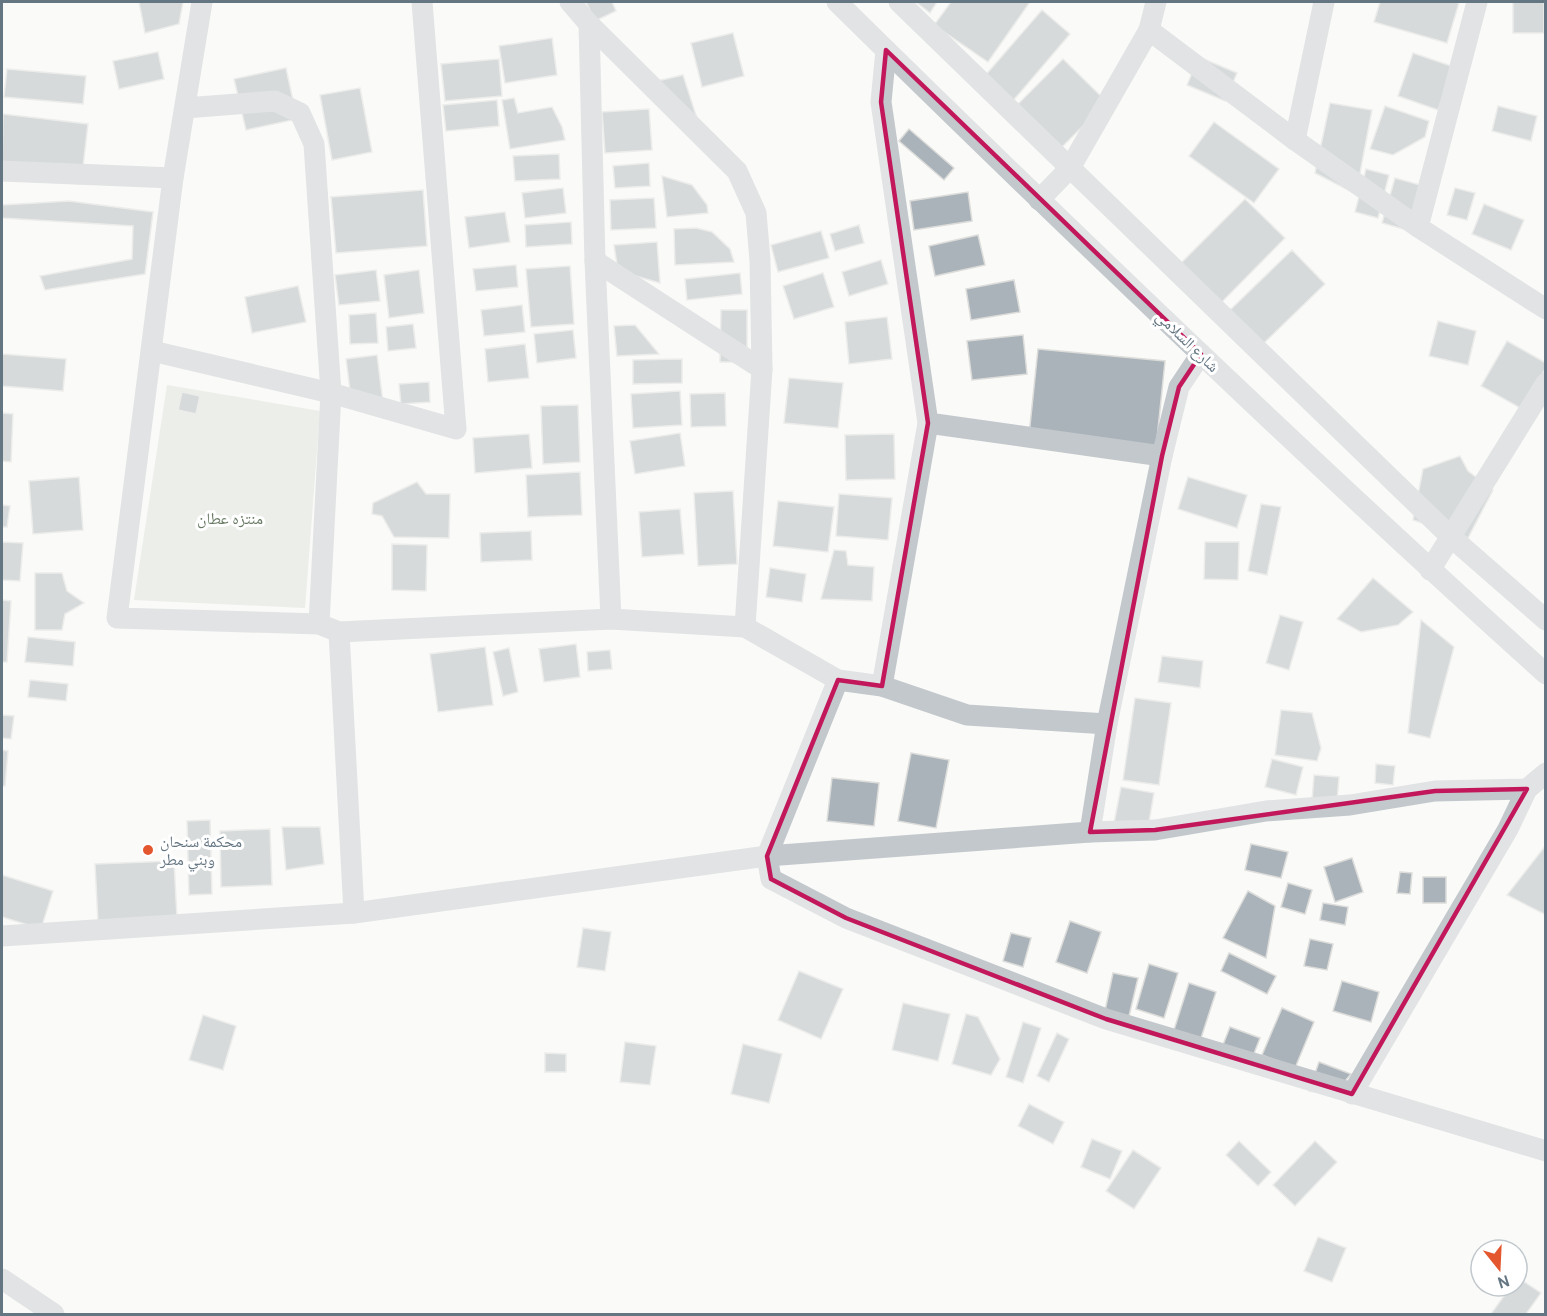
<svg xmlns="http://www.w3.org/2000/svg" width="1547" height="1316" viewBox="0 0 1547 1316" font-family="Cabin,'Noto Naskh Arabic',sans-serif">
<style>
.green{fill:#dadfd7}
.building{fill:#aab3b9;stroke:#dcdcda;stroke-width:1.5}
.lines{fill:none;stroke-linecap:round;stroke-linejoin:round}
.street{stroke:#c3c8cc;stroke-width:21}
.marked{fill:none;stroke:#c2185b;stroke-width:4.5;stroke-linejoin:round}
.poi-dot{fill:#e4572e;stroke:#fff;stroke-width:2}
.labels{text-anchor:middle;stroke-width:6;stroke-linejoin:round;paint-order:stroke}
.street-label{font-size:16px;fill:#657683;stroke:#fff}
.park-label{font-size:16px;fill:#687a64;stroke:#fff}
.poi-label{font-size:16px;fill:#657683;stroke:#fff;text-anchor:start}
</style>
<rect width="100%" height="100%" fill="#fafaf8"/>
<polygon class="green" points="167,385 320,411 305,608 134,600"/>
<g class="building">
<polygon points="139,2 183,2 179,24 145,33"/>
<polygon points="586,2 612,2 616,11 595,21"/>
<polygon points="916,2 937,2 930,13"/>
<polygon points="951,2 1030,2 988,62 934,25"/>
<polygon points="1380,2 1455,2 1459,3 1447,43 1374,22"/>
<rect x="1513" y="2" width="31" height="31"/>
<polygon points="1042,10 1070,34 1012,102 983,78"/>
<polygon points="733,33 744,76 702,87 691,43"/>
<polygon points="552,38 557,75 505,83 499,46"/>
<polygon points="158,52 164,79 119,89 113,61"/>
<polygon points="1413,53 1454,67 1438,110 1398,96"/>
<polygon points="1199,57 1237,73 1225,101 1187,85"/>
<polygon points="499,59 502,96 445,101 441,64"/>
<polygon points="1063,59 1107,102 1060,149 1016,106"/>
<polygon points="286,68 297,119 246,130 234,79"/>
<polygon points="7,69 86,76 83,104 4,97"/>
<polygon points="683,75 702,134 653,82"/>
<polygon points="360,88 372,152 332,160 320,95"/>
<polygon points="514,98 518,113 552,107 562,127 565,140 510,149 502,100"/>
<polygon points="497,100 499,126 446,131 443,105"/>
<polygon points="1330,103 1372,110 1356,194 1315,173"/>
<polygon points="1385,106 1429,121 1425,137 1393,155 1370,149"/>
<polygon points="1498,106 1537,116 1531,141 1492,131"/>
<polygon points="649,109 652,150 605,153 602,112"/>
<polygon points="3,114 88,124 81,184 2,176"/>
<polygon points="1214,122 1279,169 1254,203 1189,156"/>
<polygon points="909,129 954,168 944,180 899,141"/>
<polygon points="559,154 560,179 515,181 513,156"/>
<polygon points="649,163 650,186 615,188 613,166"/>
<polygon points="1366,169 1389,175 1378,218 1355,212"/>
<polygon points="662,176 692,185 707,205 708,213 667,217"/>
<polygon points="1395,178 1431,188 1418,233 1382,223"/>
<polygon points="563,188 566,213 525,218 522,193"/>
<polygon points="1455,188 1475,193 1467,220 1447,215"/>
<polygon points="423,190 427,246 336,253 331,197"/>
<polygon points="968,192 972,221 914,230 910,201"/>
<polygon points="654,198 656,228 611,230 610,200"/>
<polygon points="1245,199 1285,238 1219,305 1179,265"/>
<polygon points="69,201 153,212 145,274 45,290 40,276 132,259 133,226 2,218 2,205"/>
<polygon points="1484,204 1524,220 1511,250 1472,234"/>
<polygon points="505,212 510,242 469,248 465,217"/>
<polygon points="571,222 572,244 526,247 525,225"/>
<polygon points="859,225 864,243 835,251 830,234"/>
<polygon points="696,228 712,232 730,249 734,262 675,265 674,229"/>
<polygon points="821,231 829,258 778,272 771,245"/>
<polygon points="978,235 985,265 935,276 929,246"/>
<polygon points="657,242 660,283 618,271 614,245"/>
<polygon points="1292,250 1325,284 1263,344 1230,310"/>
<polygon points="881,260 888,284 849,296 842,272"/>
<polygon points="516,265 518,287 476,291 473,269"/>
<polygon points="570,266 574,324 531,327 526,269"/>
<polygon points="376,270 380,301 339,305 335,275"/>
<polygon points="419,270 424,313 389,318 384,275"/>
<polygon points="740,273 742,294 687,300 685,279"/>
<polygon points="823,273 834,307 794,319 783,286"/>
<polygon points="1014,280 1020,312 971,320 966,289"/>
<polygon points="298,286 306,322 252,333 245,297"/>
<polygon points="522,305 525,332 484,336 481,310"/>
<polygon points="721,310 747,310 747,362 720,362"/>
<polygon points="376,313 378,343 350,344 349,315"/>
<polygon points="887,317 892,359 849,364 845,322"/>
<polygon points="1438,321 1476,331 1468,365 1429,356"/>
<polygon points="413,324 416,348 388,351 386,327"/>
<polygon points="635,325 659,354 617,356 614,326"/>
<polygon points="573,330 576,358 537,363 534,334"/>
<polygon points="1023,335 1027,374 972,380 967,341"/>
<polygon points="1507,341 1546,363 1546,368 1522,409 1481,386"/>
<polygon points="525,344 529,378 488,382 485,349"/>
<polygon points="1038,349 1165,361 1155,458 1028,445"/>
<polygon points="2,354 66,359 63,391 2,386"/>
<polygon points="377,355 383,402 352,406 346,359"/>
<polygon points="682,359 682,383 633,384 633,360"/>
<polygon points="789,378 843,383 838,428 784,423"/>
<polygon points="429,382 430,402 401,404 399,384"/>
<polygon points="680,391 682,425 633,428 631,394"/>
<polygon points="182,392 200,396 196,414 178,410"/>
<polygon points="725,393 726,426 691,427 690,394"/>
<polygon points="578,405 580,462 543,464 541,406"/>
<polygon points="2,413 13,414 11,462 2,461"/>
<polygon points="680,433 685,466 635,474 630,441"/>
<polygon points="529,434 532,468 475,473 473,438"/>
<polygon points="894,434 895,479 846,480 845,435"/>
<polygon points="1460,456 1468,471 1493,490 1468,538 1413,520 1423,469"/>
<polygon points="580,472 582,515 528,517 526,475"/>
<polygon points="79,477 83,530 33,534 29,481"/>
<polygon points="1188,477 1247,495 1237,528 1178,509"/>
<polygon points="417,482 426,494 450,494 449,538 394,537 382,516 372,514 373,503"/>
<polygon points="733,491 737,564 698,566 694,493"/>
<polygon points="839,494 892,498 888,540 836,536"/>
<polygon points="778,501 834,507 828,552 773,546"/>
<polygon points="1261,504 1281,507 1267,575 1248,571"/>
<polygon points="2,505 10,506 7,527 2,527"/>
<polygon points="680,509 684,554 642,557 639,512"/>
<polygon points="531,531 532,560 481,562 480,533"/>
<polygon points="2,542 23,543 20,581 2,580"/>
<polygon points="1205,542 1239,542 1238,580 1204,579"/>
<polygon points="392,544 427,545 426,591 392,590"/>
<polygon points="834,550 846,551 848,565 874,567 872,601 821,599"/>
<polygon points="770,568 806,574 802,602 766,597"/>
<polygon points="35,573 62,573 67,591 84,603 65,614 62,630 35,630"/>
<polygon points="1373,578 1413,612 1398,625 1361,632 1337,619"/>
<polygon points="2,600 11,601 7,662 2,662"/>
<polygon points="1280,615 1303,622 1289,670 1266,663"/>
<polygon points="1421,620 1454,647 1430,738 1408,733"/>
<polygon points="28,637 75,642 73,666 25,662"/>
<polygon points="576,644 580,677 544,682 539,649"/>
<polygon points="485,647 493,705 438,712 430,654"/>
<polygon points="509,648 518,692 503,696 493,652"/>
<polygon points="610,650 612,669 588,671 587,652"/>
<polygon points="1162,656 1203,661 1200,688 1158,682"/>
<polygon points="30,680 68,684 66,701 28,697"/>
<polygon points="1135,698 1171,703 1159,785 1123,780"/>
<polygon points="1281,710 1312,713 1321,748 1317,761 1275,755"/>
<polygon points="2,715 14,716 11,739 2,738"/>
<polygon points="2,750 8,751 5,786 2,786"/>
<polygon points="911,753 949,760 936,828 898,821"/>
<polygon points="1272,759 1303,767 1296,795 1265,787"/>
<polygon points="1376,764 1395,766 1393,785 1375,783"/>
<polygon points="1314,775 1339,777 1336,815 1311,814"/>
<polygon points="832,778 879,783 874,826 827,821"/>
<polygon points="1121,787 1154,793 1147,834 1113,828"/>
<polygon points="210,820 212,894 189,895 187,821"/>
<polygon points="282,827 320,827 324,864 286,870"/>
<polygon points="270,829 272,885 221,887 220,831"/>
<polygon points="1251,844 1288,852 1281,878 1245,870"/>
<polygon points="1546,845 1546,915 1507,895"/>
<polygon points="1352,858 1363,892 1335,902 1324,867"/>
<polygon points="174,861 177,918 98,922 95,864"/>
<polygon points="1400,872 1412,873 1410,894 1397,893"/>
<polygon points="2,875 53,891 41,929 2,917"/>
<rect x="1423" y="877" width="23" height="26"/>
<polygon points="1288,883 1312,890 1305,914 1281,907"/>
<polygon points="1248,891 1275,906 1266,958 1223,938"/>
<polygon points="1323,903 1348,907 1345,925 1320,920"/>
<polygon points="1070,921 1101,932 1087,973 1056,962"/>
<polygon points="583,928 611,932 605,971 577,967"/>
<polygon points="1011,933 1031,938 1023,967 1003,961"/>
<polygon points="1310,939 1333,944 1327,970 1304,966"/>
<polygon points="1229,953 1276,976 1267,994 1221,971"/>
<polygon points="1149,964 1178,973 1164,1018 1136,1009"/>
<polygon points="799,971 843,989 821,1039 778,1020"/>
<polygon points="1113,973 1138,978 1129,1016 1105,1011"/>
<polygon points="1342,981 1379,992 1371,1022 1333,1011"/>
<polygon points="1189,983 1216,992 1201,1038 1174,1030"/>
<polygon points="903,1003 950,1014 938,1061 892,1050"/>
<polygon points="1282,1008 1314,1022 1295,1068 1262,1055"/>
<polygon points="966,1014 978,1017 1000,1059 991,1075 952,1064"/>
<polygon points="203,1015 236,1026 223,1070 189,1060"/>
<polygon points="1023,1022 1041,1028 1023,1083 1006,1077"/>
<polygon points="1230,1027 1260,1038 1251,1061 1221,1050"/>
<polygon points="1057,1033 1069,1039 1049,1082 1037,1076"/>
<polygon points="625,1042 656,1046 650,1085 620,1082"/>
<polygon points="743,1044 782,1054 769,1103 731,1094"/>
<polygon points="545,1053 566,1054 566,1072 545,1072"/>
<polygon points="1319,1062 1351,1074 1334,1094 1309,1091"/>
<polygon points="1029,1104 1064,1122 1053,1144 1018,1126"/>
<polygon points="1092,1139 1122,1151 1110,1179 1081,1167"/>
<polygon points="1239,1141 1271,1172 1258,1186 1226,1155"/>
<polygon points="1315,1141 1337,1162 1295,1206 1273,1185"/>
<polygon points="1133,1150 1161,1168 1134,1209 1106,1191"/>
<polygon points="1318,1237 1346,1248 1332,1282 1304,1271"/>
<polygon points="1517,1277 1541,1293 1526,1314 1491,1314 1511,1286 1517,1286"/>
</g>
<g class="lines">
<g class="street">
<polyline points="202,2 173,178 117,618 319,624 339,632 611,619 745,627 838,680 882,686 967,715 1107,724"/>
<polyline points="570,2 589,24 737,171 756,213 760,260 762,369 745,627"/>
<path d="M837,2C1069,230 1304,456 1546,674"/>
<polyline points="899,2 1451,537 1546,620"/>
<polyline points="589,24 595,261 611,619"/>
<polyline points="1149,30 1295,140 1418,227 1546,309"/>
<polyline points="185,108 275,101 300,113 314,144 331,393 319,624"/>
<polyline points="1295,140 1324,2"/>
<polyline points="2,171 173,178"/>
<polyline points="1039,200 1070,168 1149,30 1156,2"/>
<polyline points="1418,227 1477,2"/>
<polyline points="595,261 762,369"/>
<polyline points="152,351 331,393 456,429 422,2"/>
<polyline points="928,423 1162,456"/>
<polyline points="1430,570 1546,383"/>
<polyline points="339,632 354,913"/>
<polyline points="838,680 767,856 771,879 846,918 1106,1019 1546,1151"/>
<polyline points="882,686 928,423 881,102 886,50"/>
<polyline points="1090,832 1107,724 1162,456 1179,387 1201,354"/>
<polyline points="2,936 354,913 767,856 1090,832 1155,830 1266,811 1350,805 1435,791 1527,789 1546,773"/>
<polyline points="1352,1094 1508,829 1527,789"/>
<polyline points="2,1279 54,1314"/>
</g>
</g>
<path d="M0 0H1547V1316H0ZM886,50L1201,354L1179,387L1162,456L1090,832L1155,830L1435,791L1527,789L1352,1094L1106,1019L846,918L771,879L767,856L838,680L882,686L928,423L881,102Z" fill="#fafaf8" fill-opacity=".55" fill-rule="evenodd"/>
<path class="marked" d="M886,50L1201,354L1179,387L1162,456L1090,832L1155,830L1435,791L1527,789L1352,1094L1106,1019L846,918L771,879L767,856L838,680L882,686L928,423L881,102Z"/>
<circle class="poi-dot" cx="148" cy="850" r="6"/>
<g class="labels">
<g class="street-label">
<text transform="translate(1188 341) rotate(44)" y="6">شارع السلامي</text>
</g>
<g class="park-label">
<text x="230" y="524">منتزه عطان</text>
</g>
<g class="poi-label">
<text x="160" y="847">محكمة سنحان<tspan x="160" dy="18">وبني مطر</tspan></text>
</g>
</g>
<rect width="1547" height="1316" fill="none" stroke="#657683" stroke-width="6"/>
<g transform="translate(1499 1268) rotate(162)"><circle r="28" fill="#ffffff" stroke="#c1c8cd" stroke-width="1.5"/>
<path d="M0-4.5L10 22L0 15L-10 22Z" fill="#e4572e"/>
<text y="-9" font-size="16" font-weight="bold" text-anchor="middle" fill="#657683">N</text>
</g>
</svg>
